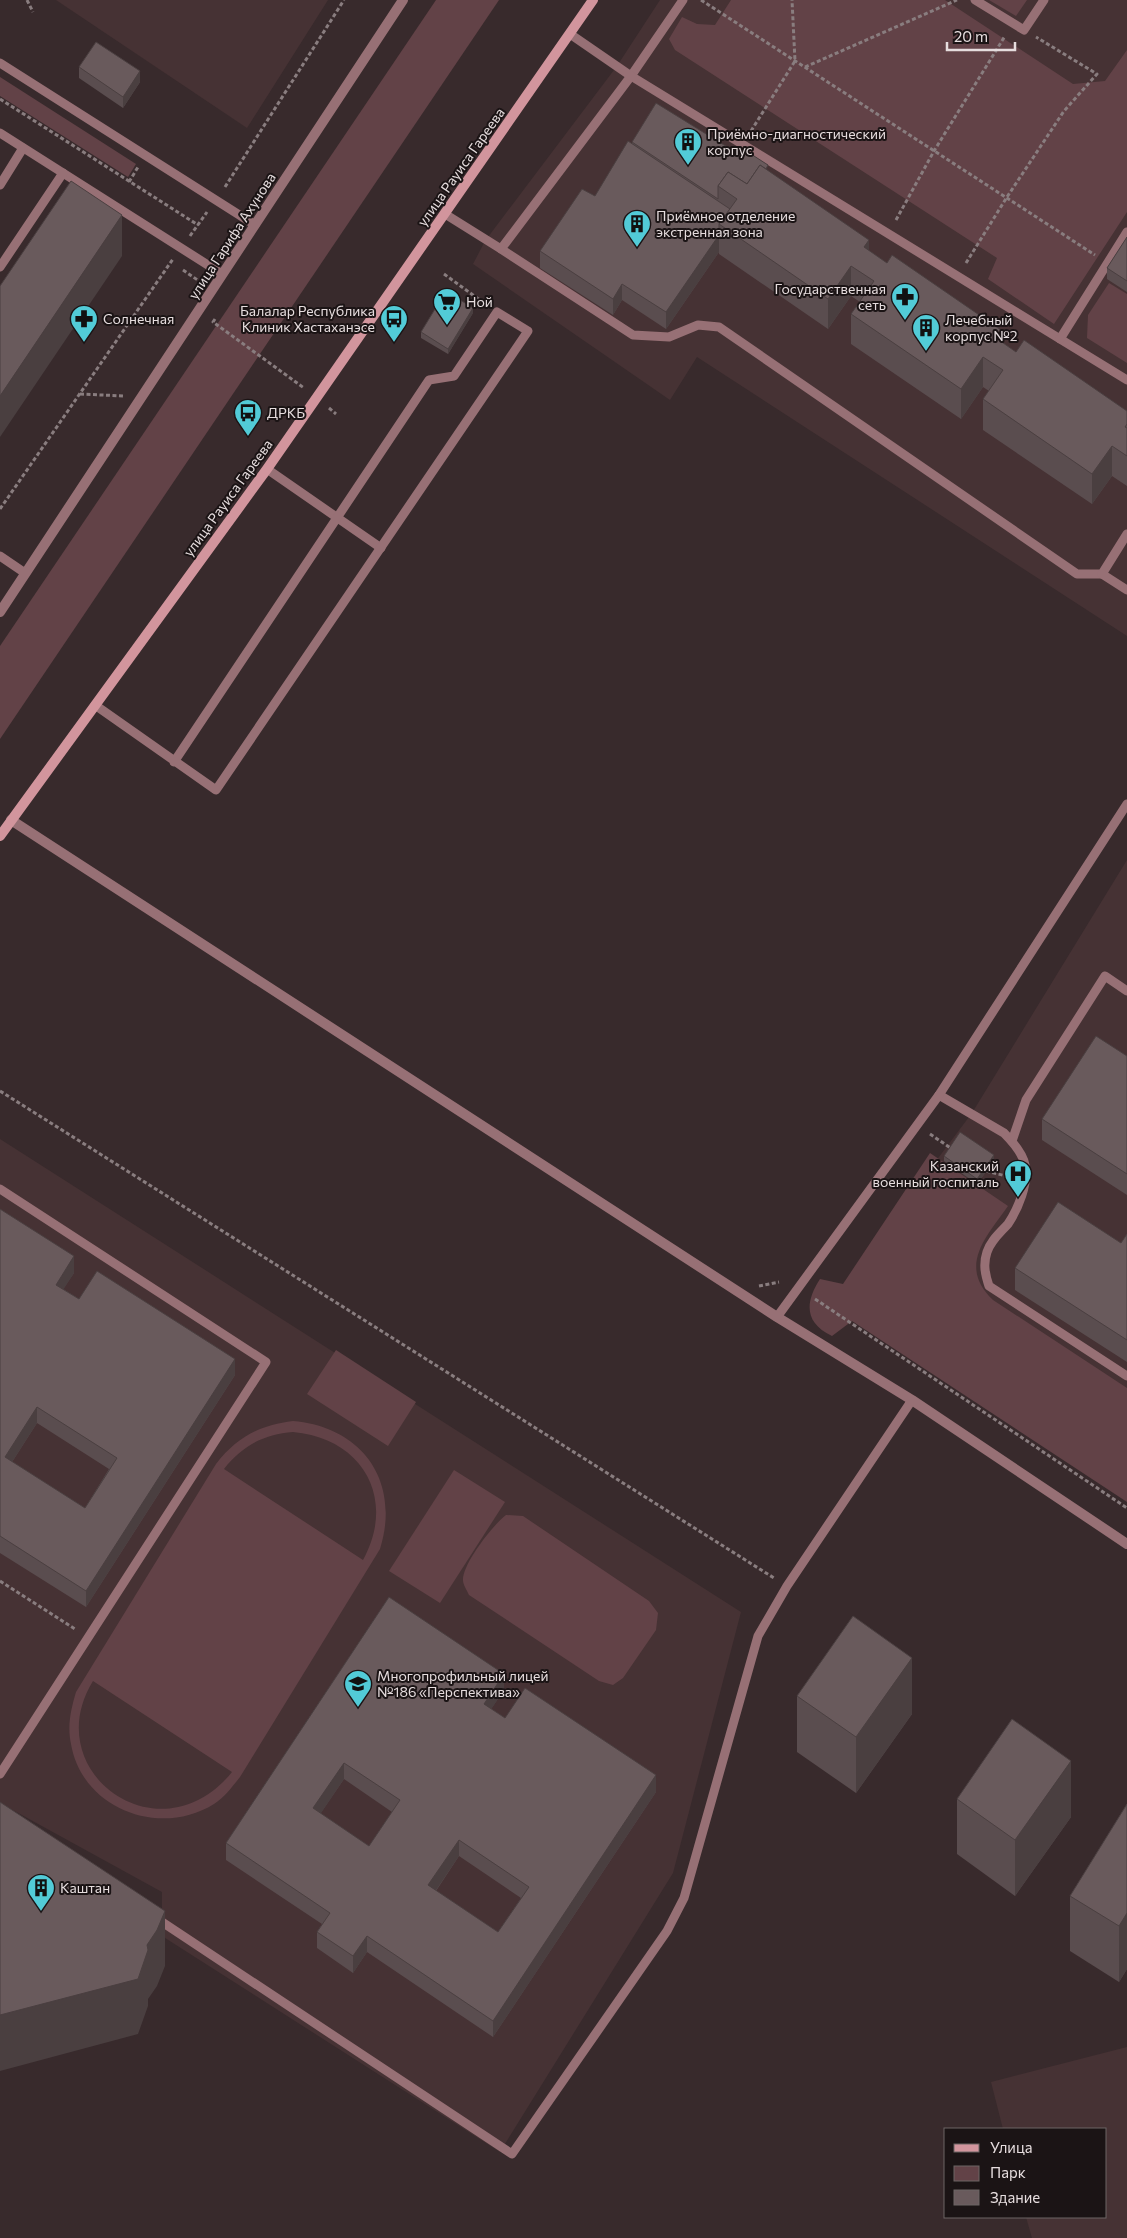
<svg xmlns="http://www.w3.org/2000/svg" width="1127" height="2238" viewBox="0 0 1127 2238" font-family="Commissioner,sans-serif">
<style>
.built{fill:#463234}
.green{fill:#624247;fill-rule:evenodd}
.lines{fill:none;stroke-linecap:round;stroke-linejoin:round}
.path{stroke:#897d7f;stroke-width:3;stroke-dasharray:4 2.5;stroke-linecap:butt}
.lane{stroke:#977075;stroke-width:9}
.street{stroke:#977075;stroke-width:10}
.secondary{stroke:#d2959d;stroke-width:10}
.wall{fill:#5a4d4f;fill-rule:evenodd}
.shaded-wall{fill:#4a3f40}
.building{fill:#695a5c;stroke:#4a3f40;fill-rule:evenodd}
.labels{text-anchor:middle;stroke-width:4;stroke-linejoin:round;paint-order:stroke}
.poi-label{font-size:14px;fill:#e6ddde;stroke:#1b1415;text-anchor:start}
.street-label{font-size:14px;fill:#e6ddde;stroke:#1b1415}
</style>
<rect width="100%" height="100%" fill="#382a2c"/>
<g class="built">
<polygon points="56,0 328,0 247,128"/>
<polygon points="660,0 1127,0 1127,636 697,357 670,400 473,264 485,241 617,66"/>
<polygon points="1127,860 1127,1464 845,1282 972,1113"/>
<polygon points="0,1139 741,1612 673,1873 500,2152 162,1936 162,1892 0,1803"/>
<polygon points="1127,2047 1127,2238 1032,2238 1026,2217 1106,2217 1106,2129 1003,2129 991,2082"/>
</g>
<g class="green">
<polygon points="436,0 499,0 0,739 0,646"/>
<polygon points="731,0 945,0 1073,84 1105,81 1127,50 1127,212 1054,324 988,279 997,258 675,50 669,39 682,17 697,24 715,25"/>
<polygon points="989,0 1027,0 1016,16"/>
<polygon points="0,77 136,164 128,177 0,96"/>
<polygon points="1109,283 1127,294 1127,363 1087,338 1088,315"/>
<path d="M930,1153L1008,1206C987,1236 957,1266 993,1300L1127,1388V1502L852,1321L832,1336C804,1323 805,1302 820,1279L843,1284Z"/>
<polygon points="336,1350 416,1402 388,1446 307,1394"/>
<path d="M293,1421C363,1427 401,1482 380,1549L240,1777C232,1787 224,1798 214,1804C160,1838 82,1809 71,1744C67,1726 71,1709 76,1692L216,1464C237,1437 260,1425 293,1421ZM293,1432C362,1438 397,1498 363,1560L224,1469C242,1446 264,1434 293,1432ZM93,1681L232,1772C160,1861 37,1772 93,1681Z"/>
<polygon points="454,1470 505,1502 440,1603 389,1571"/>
<path d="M506,1515L523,1516L649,1601L658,1613L656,1630L623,1678L613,1685L599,1681L469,1595C467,1590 463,1585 463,1580C463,1563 493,1525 506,1515Z"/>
</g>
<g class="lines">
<g class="path">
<polyline points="27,0 33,12"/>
<polyline points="701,0 1095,255"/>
<polyline points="805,67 957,0"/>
<polyline points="0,99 198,225"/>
<polyline points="751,131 795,61 792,0"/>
<polyline points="129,182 138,167"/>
<polyline points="225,187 344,0"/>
<polyline points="896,220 934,151 1005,36"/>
<polyline points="190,236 207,212"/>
<polyline points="966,263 1007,197 1064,111 1097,74 1036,37"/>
<polyline points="183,270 199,281"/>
<polyline points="444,274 484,303"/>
<polyline points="215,319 213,322 304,388"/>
<polyline points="80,394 124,396"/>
<polyline points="329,408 336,414"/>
<polyline points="0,509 173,259"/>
<polyline points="0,1091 774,1578"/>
<polyline points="930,1134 952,1149"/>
<polyline points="986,1171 1010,1177"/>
<polyline points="759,1286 779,1282"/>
<polyline points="815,1299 1127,1508"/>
<polyline points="0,1581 75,1629"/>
</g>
<g class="lane">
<polyline points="683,0 631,76 501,249 633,335 669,337 698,325 719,327 1077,574 1102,574 1127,534"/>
<polyline points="975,0 1024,30 1044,0"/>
<polyline points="570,34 631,76 1127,380"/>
<polyline points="0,63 255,225"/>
<polyline points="0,133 222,274"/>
<polyline points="0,185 23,148"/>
<polyline points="445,214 501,249"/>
<polyline points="0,267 63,173"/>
<polyline points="1060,339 1127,232"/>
<polyline points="267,469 381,548"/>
<polyline points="0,556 25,573"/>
<polyline points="1102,574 1127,590"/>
<polyline points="95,705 216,790 528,331 497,312 454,376 429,380 174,762"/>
<path d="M939,1095L1004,1133C1012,1141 1023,1154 1025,1165C1029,1183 1018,1209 1008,1224C1000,1233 991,1240 987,1252C983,1264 985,1274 989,1286L1127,1376"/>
<polyline points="1012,1141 1026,1100 1105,976 1127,991"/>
<polyline points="0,1189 266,1362 0,1774"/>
<polyline points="777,1317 939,1095 1127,804"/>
<polyline points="156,1918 512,2154 667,1931 684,1898 758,1636 787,1586 912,1400"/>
</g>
<g class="street">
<polyline points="0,612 403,0"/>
<polyline points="11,820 777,1317 912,1400 1127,1544"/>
</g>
<polyline class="secondary" points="0,836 267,469 593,0"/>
</g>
<g class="wall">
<polygon points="79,67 140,82 123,108 79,78"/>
<polygon points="632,142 737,153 768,171 869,251 1016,352 1127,411 1127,486 1112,476 1092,504 983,430 983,399 989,391 983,387 961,419 851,344 851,314 860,302 851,296 828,329 719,254 719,252 666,329 622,300 613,315 540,268 540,251 595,196 632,144"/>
<polygon points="1127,237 1127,292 1107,279 1107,268"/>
<polygon points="473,313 448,354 421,338 421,332"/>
<polygon points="1127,1056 1127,1195 1042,1140 1042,1119"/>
<polygon points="944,1156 994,1161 977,1184 944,1161"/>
<path d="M0,1209L74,1273L63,1289L79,1299L235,1375L86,1607L0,1553ZM37,1423L109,1469L85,1508L12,1462Z"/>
<polygon points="1127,1234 1127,1362 1015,1290 1015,1268 1121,1243"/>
<path d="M389,1597L504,1690L491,1709L505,1718L656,1792L493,2037L367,1952L353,1973L317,1948V1932L322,1924L226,1860V1843ZM344,1779L392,1812L369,1846L320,1814ZM459,1856L521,1898L498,1932L436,1891Z"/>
<polygon points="797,1696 912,1714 856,1793 797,1752"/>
<polygon points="957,1799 1071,1817 1015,1896 957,1854"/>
<polygon points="1127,1804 1127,1969 1119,1982 1070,1951 1070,1896"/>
</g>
<g class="shaded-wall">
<polygon points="140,71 140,82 123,108 123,97"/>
<polygon points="122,215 122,256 0,437 0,396"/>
<polygon points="719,235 719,252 666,329 666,312"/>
<polygon points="869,240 869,270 864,247"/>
<polygon points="851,266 851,296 828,329 828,299"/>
<polygon points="622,284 622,300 613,315 613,299"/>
<polygon points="473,308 473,313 448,354 448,349"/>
<polygon points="1001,330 1001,360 996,338"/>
<polygon points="983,357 983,387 961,419 961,389"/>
<polygon points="1112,446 1112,476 1092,504 1092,474"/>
<polygon points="994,1155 994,1161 977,1184 977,1179"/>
<polygon points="74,1256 74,1273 56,1301 56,1285"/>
<polygon points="235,1359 235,1375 86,1607 86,1591"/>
<polygon points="37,1407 37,1423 5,1473 5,1457"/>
<polygon points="912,1658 912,1714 856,1793 856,1737"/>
<polygon points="504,1674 504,1690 484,1720 484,1704"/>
<polygon points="1071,1761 1071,1817 1015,1896 1015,1840"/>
<polygon points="344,1763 344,1779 313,1825 313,1808"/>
<polygon points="656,1775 656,1792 493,2037 493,2021"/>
<polygon points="459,1840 459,1856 428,1902 428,1885"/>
<polygon points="165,1911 165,1966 157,1986 148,1999 148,2006 138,2034 0,2071 0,2015 147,1945"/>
<polygon points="1127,1913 1127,1969 1119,1982 1119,1926"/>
<polygon points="367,1936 367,1952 353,1973 353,1956"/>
</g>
<g class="building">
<polygon points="96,42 140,71 123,97 79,67"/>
<polygon points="656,103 737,153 740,147 768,165 766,169 760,165 747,184 728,172 718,186 718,199 632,142"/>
<polygon points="628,141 730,209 719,224 719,235 666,312 622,284 613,299 540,251 582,189 595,196"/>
<polygon points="760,165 869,240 864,247 887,263 892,255 1001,330 996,338 1016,352 1024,340 1127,411 1127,424 1125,427 1127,428 1127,456 1112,446 1092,474 983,399 1003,370 983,357 961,389 851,314 874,281 851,266 828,299 719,224 737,199 718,186 728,172 747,184"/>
<polygon points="71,181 122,215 0,396 0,286"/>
<polygon points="1127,237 1127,281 1107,268"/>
<polygon points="446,291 473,308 448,349 421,332"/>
<polygon points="1096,1036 1127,1056 1127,1174 1042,1119"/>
<polygon points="960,1132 994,1155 977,1179 944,1156"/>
<polygon points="1058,1202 1121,1243 1127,1234 1127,1340 1015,1268"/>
<path d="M0,1209L74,1256L56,1285L79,1299L97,1271L235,1359L86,1591L0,1536ZM37,1407L117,1458L85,1508L5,1457Z"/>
<path d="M389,1597L504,1674L484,1704L505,1718L525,1688L656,1775L493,2021L367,1936L353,1956L317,1932L330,1913L226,1843ZM344,1763L400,1800L369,1846L313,1808ZM459,1840L529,1887L498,1932L428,1885Z"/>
<polygon points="853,1616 912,1658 856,1737 797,1696"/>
<polygon points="1012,1719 1071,1761 1015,1840 957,1799"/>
<polygon points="0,1802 165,1911 157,1930 147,1945 148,1950 138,1979 0,2015"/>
<polygon points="1127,1804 1127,1913 1119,1926 1070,1896"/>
</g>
<defs>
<symbol id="building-pin" viewBox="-11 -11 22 30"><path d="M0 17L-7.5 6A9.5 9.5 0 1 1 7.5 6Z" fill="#52cbd7" stroke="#1b1415"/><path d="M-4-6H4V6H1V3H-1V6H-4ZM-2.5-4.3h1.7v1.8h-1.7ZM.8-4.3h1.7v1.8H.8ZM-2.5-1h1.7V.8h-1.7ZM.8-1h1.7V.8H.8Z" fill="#111"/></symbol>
<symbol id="pharmacy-pin" viewBox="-11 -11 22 30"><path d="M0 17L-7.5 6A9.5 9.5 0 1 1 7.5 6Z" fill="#52cbd7" stroke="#1b1415"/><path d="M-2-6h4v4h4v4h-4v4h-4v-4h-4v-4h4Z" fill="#111"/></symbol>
<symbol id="supermarket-pin" viewBox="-11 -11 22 30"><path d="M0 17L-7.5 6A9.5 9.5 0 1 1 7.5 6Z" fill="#52cbd7" stroke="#1b1415"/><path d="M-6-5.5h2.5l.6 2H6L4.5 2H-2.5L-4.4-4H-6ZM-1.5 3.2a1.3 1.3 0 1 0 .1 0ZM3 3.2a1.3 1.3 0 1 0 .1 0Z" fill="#111"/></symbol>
<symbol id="bus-pin" viewBox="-11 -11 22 30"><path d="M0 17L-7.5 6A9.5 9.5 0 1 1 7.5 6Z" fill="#52cbd7" stroke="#1b1415"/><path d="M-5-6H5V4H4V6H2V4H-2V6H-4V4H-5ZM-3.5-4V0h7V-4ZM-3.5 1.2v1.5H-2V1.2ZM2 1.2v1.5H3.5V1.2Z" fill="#111"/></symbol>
<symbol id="hospital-pin" viewBox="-11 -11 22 30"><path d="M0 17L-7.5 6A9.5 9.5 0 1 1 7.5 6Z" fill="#52cbd7" stroke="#1b1415"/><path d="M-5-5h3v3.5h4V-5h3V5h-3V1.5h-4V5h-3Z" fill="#111"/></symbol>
<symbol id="school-pin" viewBox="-11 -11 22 30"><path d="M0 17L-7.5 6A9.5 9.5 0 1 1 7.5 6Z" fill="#52cbd7" stroke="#1b1415"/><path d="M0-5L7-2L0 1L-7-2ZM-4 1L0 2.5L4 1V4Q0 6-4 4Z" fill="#111"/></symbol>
</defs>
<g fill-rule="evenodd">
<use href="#building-pin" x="672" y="126" width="32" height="43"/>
<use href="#building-pin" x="621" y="208" width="32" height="43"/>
<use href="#pharmacy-pin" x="889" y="281" width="32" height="43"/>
<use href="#supermarket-pin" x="431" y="286" width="32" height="43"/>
<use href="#pharmacy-pin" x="68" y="303" width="32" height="43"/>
<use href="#bus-pin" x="378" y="303" width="32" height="43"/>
<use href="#building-pin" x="910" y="312" width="32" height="43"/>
<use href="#bus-pin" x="232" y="397" width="32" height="43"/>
<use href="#hospital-pin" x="1002" y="1158" width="32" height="43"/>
<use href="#school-pin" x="342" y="1668" width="32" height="43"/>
<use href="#building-pin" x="25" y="1872" width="32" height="43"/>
</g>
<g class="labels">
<g class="poi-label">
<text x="707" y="139">Приёмно-диагностический<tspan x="707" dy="16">корпус</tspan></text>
<text x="656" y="221">Приёмное отделение<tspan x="656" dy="16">экстренная зона</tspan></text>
<text x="886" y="294" text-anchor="end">Государственная<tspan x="886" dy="16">сеть</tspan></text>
<text x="466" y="307">Ной</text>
<text x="375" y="316" text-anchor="end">Балалар Республика<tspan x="375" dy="16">Клиник Хастаханэсе</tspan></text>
<text x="103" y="324">Солнечная</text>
<text x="945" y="325">Лечебный<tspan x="945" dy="16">корпус №2</tspan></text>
<text x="267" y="418">ДРКБ</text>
<text x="999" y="1171" text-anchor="end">Казанский<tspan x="999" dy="16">военный госпиталь</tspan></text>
<text x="377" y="1681">Многопрофильный лицей<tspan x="377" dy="16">№186 «Перспектива»</tspan></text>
<text x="60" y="1893">Каштан</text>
</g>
<g class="street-label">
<text transform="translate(461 167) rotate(-55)" y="5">улица Рауиса Гареева</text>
<text transform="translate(232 236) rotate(-57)" y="5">улица Гарифа Ахунова</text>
<text transform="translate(228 498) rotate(-54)" y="5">улица Рауиса Гареева</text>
</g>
</g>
<rect x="944" y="2128" width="162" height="90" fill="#1b1415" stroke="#6c6465"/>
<rect x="954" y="2144" width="25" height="8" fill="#d2959d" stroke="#6c6465"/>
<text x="990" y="2153" font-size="15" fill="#e6ddde">Улица</text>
<rect x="954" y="2166" width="25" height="15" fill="#624247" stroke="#6c6465"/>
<text x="990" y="2178" font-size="15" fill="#e6ddde">Парк</text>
<rect x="954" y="2190" width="25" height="15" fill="#695a5c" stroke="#6c6465"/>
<text x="990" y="2203" font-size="15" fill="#e6ddde">Здание</text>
<path d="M947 42v8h68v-8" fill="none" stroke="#e6ddde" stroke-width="2.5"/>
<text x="954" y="42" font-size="15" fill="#e6ddde" stroke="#1b1415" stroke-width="4" paint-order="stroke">20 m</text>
</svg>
